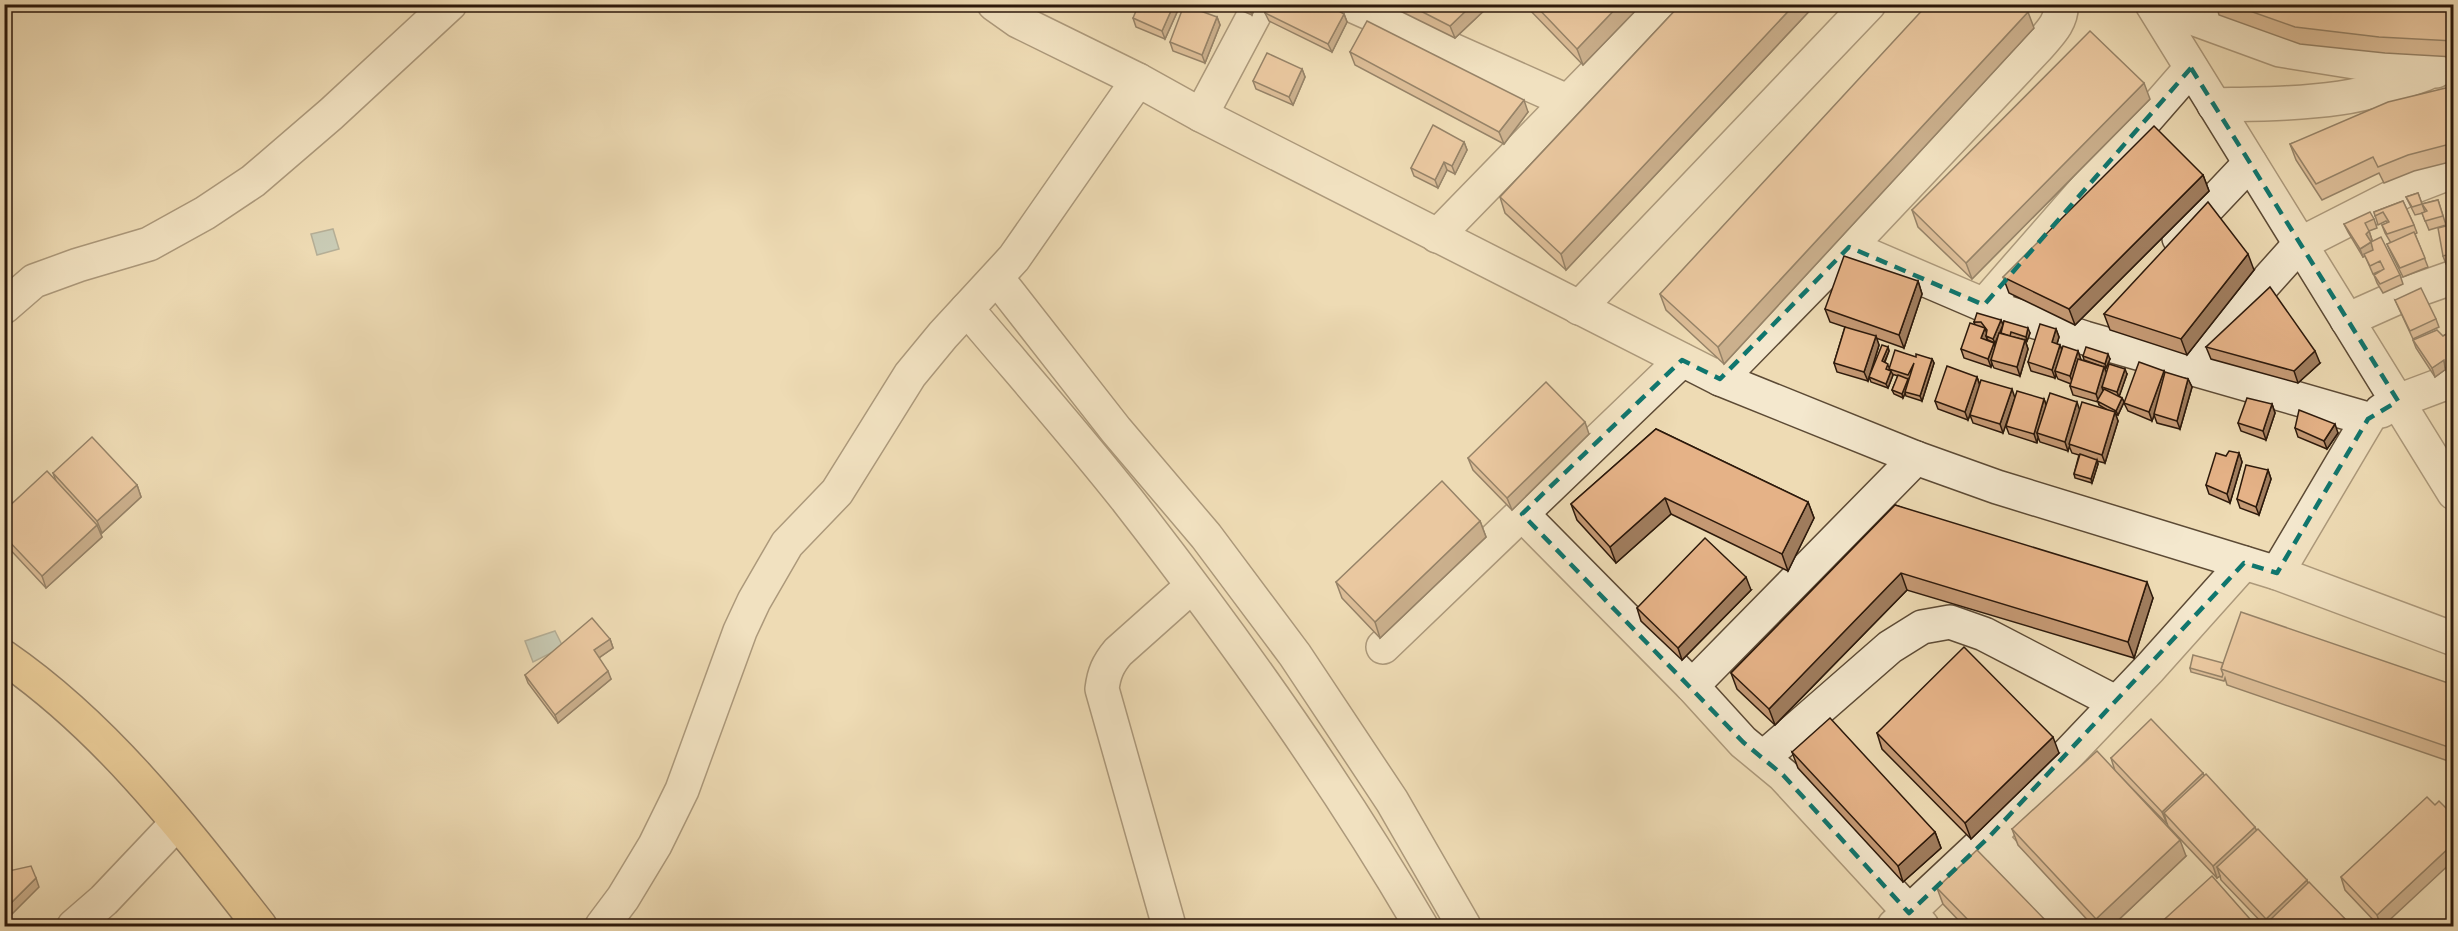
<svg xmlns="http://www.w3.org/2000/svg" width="2458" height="931" viewBox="0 0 2458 931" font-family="'Libre Caslon Text',serif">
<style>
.water{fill:#9bb9b5;stroke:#6f7971;stroke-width:1.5}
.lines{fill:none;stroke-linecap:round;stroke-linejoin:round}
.minor-casing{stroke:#5c4a35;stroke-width:36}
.major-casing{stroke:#2c190b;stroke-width:36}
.minor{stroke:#f4e8ce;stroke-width:33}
.major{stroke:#e7be7a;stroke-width:33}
.wall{fill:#c59974;stroke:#2c190b;stroke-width:1.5;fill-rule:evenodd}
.shaded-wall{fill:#a07d5e;stroke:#2c190b;stroke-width:1.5}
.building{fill:#e5b287;stroke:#2c190b;stroke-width:1.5}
.marked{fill:none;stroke:#0f766e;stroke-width:4.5;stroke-dasharray:12 8;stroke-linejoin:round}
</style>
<rect width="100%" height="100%" fill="#eedbb4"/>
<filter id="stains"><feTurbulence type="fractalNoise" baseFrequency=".00333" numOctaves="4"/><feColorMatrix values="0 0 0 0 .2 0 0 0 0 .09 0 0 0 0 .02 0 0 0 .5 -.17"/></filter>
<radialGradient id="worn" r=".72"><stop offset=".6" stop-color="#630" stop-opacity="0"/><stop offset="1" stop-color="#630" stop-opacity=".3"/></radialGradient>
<g class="water">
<polygon points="333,229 339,249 317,255 311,234"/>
<polygon points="555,631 563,647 533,662 525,641"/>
</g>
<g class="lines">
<defs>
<g id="minor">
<polyline points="994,4 1018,21 1138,80 1201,115 1720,379 1916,458 1997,487 2277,573 2454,639"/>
<polyline points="1349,4 1567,101"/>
<polyline points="2152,4 2454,493"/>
<polyline points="2154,4 2280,50 2367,64 2436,71"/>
<path d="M2214,105C2256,104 2298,104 2340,98C2369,94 2397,84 2425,74"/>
<polyline points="1201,115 1260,4"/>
<polyline points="1437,236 1663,4"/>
<polyline points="2179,238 2250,163"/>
<polyline points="1849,247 1984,305 2085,338 2368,419 2277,573"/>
<polyline points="997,278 1116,430 1206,536 1295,655 1392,801 1464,926"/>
<polyline points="1984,305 2191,68"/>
<polyline points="4,307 34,281 78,265 149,244 205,213 253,181 331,114 450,4"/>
<polyline points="1579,308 1869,4"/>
<path d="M967,309C1021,373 1076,435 1128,501C1234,637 1334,777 1421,926"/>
<polyline points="2347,320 2403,295 2454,277"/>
<polyline points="2188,369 2300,244 2410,188 2454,171"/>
<path d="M1720,379L1849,247L2037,48C2047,36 2063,22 2061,4"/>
<polyline points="2381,411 2398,401 2454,380"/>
<polyline points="1522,514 1692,686 1743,742 1783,775 1922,926"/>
<polyline points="1383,647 1682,360"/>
<polyline points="1692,686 1916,458"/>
<polyline points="1764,757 1890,647 1922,627 1950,622 1984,634 2115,702"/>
<polyline points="1989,837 2072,926"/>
<polyline points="74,926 104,900 177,823"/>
<polyline points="602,926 623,898 655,845 682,790 740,631 754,601 787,544 837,492 910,375 943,335 1014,258 1138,80"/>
<path d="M1169,926L1102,689C1104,673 1108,664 1118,652L1192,586"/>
<polyline points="1894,926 1989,837 2150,668 2244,563"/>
</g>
<path id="major" d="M4,657C107,728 184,829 260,926"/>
</defs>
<use href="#minor" class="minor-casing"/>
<use href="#major" class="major-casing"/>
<use href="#minor" class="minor"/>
<use href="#major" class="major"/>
</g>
<g class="wall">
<polygon points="1226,4 1256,4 1252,15"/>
<polygon points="1386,4 1491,4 1455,38"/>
<polygon points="1524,4 1642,4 1583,65"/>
<polygon points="1681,4 1816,4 1566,270 1505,213 1500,197"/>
<polygon points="2216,4 2454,4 2454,57 2385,53 2300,44 2219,15"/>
<polygon points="1178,10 1165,39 1136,27 1133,18"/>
<polygon points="1265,13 1344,14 1347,22 1332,52 1269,21"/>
<polygon points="1217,17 1220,25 1205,63 1173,51 1170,42"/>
<polygon points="2034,28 1724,364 1666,310 1660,294"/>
<polygon points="1350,52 1528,112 1504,144 1355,65"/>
<polygon points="1302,69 1305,77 1293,105 1256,89 1253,81"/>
<polygon points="2454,86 2454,161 2414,171 2384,183 2379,173 2322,200 2296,160 2290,144"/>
<polygon points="2150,99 1972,279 1918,227 1912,210"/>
<polygon points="1464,142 1467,150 1455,174 1447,170 1438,188 1414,176 1411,168"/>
<polygon points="2203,175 2209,191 2075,325 2009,293 2003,277"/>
<polygon points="2418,193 2425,212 2422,204 2438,200 2446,225 2429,230 2422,213 2423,213 2415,215 2406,197"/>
<polygon points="2403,201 2414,225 2417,233 2415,234 2428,267 2403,277 2391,253 2387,244 2391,243 2385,233 2382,225 2388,223 2386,221 2378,225 2374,212"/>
<polygon points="2374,219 2377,228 2369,231 2372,240 2370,241 2400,275 2403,284 2383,293 2377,283 2374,275 2380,271 2373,274 2365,256 2363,257 2348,232 2344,224"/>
<polygon points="2454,224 2454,262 2446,264 2443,256"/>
<polygon points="2254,270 2187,355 2110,330 2104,314"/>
<polygon points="1918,281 1922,294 1904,348 1876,338 1879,345 1868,381 1837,372 1834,363 1845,327 1830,322 1825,309"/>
<polygon points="2395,300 2436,319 2439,327 2413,339"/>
<path d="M2001,320L2003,325L1999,333H2001L2004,321L2030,333L2027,341L2013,337L2025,340L2028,349L2020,376L1994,368L1992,364L1991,367L1964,358L1961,349L1975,325L1974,322ZM1998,336L1995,346L1987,340V339L1988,340L1995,343Z"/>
<polygon points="2056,329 2059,337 2057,344 2060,345 2062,350 2078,351 2081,360 2104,367 2107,373 2127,374 2119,396 2122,398 2124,402 2118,415 2115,414 2118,421 2105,463 2097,461 2098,464 2092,483 2075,478 2074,474 2079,455 2072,453 2069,446 2068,451 2040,442 2038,437 2037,443 2009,434 2006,426 2009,414 2003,433 1973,423 1970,415 1974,404 1968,420 1938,409 1935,401 1977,377 1980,385 2015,397 2044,399 2046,405 2080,409 2109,411 2099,405 2098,402 2073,395 2070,386 2071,384 2058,379 2056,375 2055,378 2031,371 2028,362"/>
<polygon points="2454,330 2454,375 2448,377 2446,369 2435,377 2416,348 2413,340 2443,336"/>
<polygon points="1888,347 1889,351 1885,362 1889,367 1916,357 1932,359 1934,363 1922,401 1906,396 1905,393 1903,398 1894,394 1892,390 1898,376 1892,374 1893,375 1888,388 1871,382 1869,377"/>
<polygon points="2206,347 2320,363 2298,383 2211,359"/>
<polygon points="2083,356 2110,359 2106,368 2084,360"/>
<polygon points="2164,371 2165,374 2188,379 2192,387 2180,429 2157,423 2154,415 2152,421 2128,411 2124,403"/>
<polygon points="2272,404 2275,413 2266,440 2241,431 2238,423"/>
<polygon points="2295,428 2338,433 2327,449 2298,437"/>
<polygon points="1656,429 1808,502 1814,518 1788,571 1671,514 1616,563 1577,520 1571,504"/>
<polygon points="1589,434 1512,510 1473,470 1468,458"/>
<polygon points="2239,453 2242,462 2230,503 2209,494 2206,485 2226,456"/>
<polygon points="2268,470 2271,479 2259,515 2240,508 2237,499"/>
<polygon points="53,473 137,485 141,497 102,533 99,530 102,537 46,588 4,543 4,511 56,481"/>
<polygon points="1895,505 2153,598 2134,658 1907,590 1775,725 1737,689 1731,673"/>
<polygon points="1480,521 1486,537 1380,638 1342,598 1336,582"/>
<polygon points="1751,590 1682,660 1641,621 1637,608"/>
<polygon points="610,639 613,648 599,658 611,679 558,723 528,683 525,675"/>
<polygon points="2223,663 2454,685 2454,763 2227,685 2225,678 2224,681 2191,672 2190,668"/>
<polygon points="1877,733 2059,753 1971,839 1882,749"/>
<polygon points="1792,752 1935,832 1941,848 1903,882 1798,768"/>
<polygon points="2111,758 2203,773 2204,776 2308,883 2353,927 2266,927 2221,880 2220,876 2217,878 2168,826 2167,823 2167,824 2115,771"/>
<polygon points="2435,805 2382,927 2380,927 2345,890 2341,877"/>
<polygon points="2012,829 2186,856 2111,927 2094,927 2018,845"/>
<polygon points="1937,888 2052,927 1965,927 1943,904"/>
</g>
<g class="shaded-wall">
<polygon points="1174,4 1176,4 1178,10 1165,39 1162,31"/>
<polygon points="1249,4 1256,4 1252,15 1248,6"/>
<polygon points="1473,4 1491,4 1455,38 1450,26"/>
<polygon points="1620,4 1642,4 1583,65 1577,49"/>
<polygon points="1795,4 1816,4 1566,270 1561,254"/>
<polygon points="2028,12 2034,28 1724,364 1718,347"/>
<polygon points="1344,14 1347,22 1332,52 1328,44"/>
<polygon points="1217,17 1220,25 1205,63 1202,55"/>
<polygon points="1302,69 1305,77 1293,105 1289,97"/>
<polygon points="2144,83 2150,99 1972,279 1966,263"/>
<polygon points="1524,100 1528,112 1504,144 1499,132"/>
<polygon points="1464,142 1467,150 1455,174 1452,166"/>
<polygon points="1444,162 1447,170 1438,188 1435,180"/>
<polygon points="2203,175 2209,191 2075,325 2069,309"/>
<polygon points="2369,231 2372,240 2369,242 2366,234"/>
<polygon points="2371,242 2374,251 2363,257 2360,249"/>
<polygon points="2248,254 2254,270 2187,355 2181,339"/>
<polygon points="1918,281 1922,294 1904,348 1899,335"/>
<polygon points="2001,320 2003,325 1995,343 1993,339"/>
<polygon points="1985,328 1988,337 1986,336 1987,339 1984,347 1981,338"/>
<polygon points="2028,328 2030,333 2027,341 2026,337"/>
<polygon points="2056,329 2059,337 2055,350 2052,342"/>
<polygon points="1876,336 1879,345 1868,381 1864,372"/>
<polygon points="2025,340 2028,349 2020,376 2017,367"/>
<polygon points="1994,343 1997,351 1991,360 1992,364 1991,367 1988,359"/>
<polygon points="2060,345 2063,353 2055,371 2056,375 2055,378 2052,370"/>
<polygon points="1888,347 1889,351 1883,365 1882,361"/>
<polygon points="2078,351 2081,360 2073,384 2070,376"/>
<polygon points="2315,351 2320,363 2298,383 2294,371"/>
<polygon points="2108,354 2110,359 2106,368 2105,364"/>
<polygon points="1932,359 1934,363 1922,401 1920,396"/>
<polygon points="2444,360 2446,369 2435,377 2432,368"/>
<polygon points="2104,367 2108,376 2102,387 2103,391 2099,403 2096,394"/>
<polygon points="2125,369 2127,374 2119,397 2117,392"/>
<polygon points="1891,371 1893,375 1888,388 1886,384"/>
<polygon points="2164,371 2167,380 2152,421 2149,412"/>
<polygon points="1977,377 1980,386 1968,420 1965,412"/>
<polygon points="1908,379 1909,384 1903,398 1902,394"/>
<polygon points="2188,379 2192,387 2180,429 2177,421"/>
<polygon points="2012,389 2015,398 2003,433 2000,424"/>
<polygon points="2122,398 2124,402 2118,415 2116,411"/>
<polygon points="2044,399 2047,407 2037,433 2038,437 2037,443 2034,434"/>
<polygon points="2077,402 2080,411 2068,451 2065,442"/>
<polygon points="2272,404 2275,413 2266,440 2263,431"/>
<polygon points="2115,412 2118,421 2105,463 2102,455"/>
<polygon points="1585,422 1589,434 1512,510 1507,498"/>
<polygon points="2335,424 2338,433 2327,449 2324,441"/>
<polygon points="2239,453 2242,462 2230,503 2227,494"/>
<polygon points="2097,460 2098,464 2092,483 2091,479"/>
<polygon points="2268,470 2271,479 2259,515 2256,507"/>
<polygon points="137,485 141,497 102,533 97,521"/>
<polygon points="1665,498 1671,514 1616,563 1610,547"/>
<polygon points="1808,502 1814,518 1788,571 1782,554"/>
<polygon points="1480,521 1486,537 1380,638 1375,622"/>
<polygon points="97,525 102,537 46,588 42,576"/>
<polygon points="1901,573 1907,590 1775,725 1769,709"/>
<polygon points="1746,577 1751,590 1682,660 1678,648"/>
<polygon points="2147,582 2153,598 2134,658 2128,642"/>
<polygon points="610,639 613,648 597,659 594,650"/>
<polygon points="608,671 611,679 558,723 555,715"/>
<polygon points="2053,737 2059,753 1971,839 1965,823"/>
<polygon points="2203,773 2208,785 2164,813 2167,824 2162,812"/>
<polygon points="2255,827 2260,839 2217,867 2220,876 2217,878 2213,866"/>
<polygon points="1935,832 1941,848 1903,882 1898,866"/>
<polygon points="2180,840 2186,856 2111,927 2099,927 2096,919"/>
<polygon points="2454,843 2454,860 2382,927 2381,927 2377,915"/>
<polygon points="36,878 39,887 12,914 9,905"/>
<polygon points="2307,880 2311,893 2268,922 2268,927 2266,919"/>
</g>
<g class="building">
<polygon points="1139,4 1174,4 1162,31 1133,18"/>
<polygon points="1269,4 1327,4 1344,14 1328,44 1265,13"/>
<polygon points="1407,4 1473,4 1450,26"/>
<polygon points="1534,4 1620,4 1577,49"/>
<polygon points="1681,4 1795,4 1561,254 1500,197"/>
<polygon points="1928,4 2020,4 2028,12 1718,347 1660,294"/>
<polygon points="2230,4 2454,4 2454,41 2379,37 2295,27"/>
<polygon points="1184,5 1217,17 1202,55 1170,42"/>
<polygon points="1367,21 1524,100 1499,132 1350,52"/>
<polygon points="2090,31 2144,83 1966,263 1912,210"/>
<polygon points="1267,53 1302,69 1289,97 1253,81"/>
<polygon points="2454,86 2454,143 2408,155 2378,167 2373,157 2316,184 2290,144 2388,102"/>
<polygon points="1433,125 1464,142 1452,166 1444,162 1435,180 1411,168"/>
<polygon points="2154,126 2203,175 2069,309 2003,277"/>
<polygon points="2418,193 2422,204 2412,207 2406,197"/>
<polygon points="2438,200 2443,216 2425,221 2422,213 2427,211 2422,204"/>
<polygon points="2403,201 2414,225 2387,234 2382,225 2389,222 2383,212 2375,216 2374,212"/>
<polygon points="2208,202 2248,254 2181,339 2104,314"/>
<polygon points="2370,212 2374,219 2365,223 2369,231 2366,234 2371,242 2381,237 2400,275 2380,284 2374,275 2384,269 2380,261 2370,266 2364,254 2373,250 2371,242 2360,249 2344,224"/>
<polygon points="2454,224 2454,253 2443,256 2438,228"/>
<polygon points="2414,232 2425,258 2400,268 2387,244"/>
<polygon points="1844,256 1918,281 1899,335 1825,309"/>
<polygon points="2270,287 2315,351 2294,371 2206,347"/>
<polygon points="2421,288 2436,319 2410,331 2395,300"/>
<polygon points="1977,313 2001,320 1993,339 1986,336 1987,330 1981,322 1974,322"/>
<polygon points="2004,321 2028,328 2026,337 2011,332 2010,336 2001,333"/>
<polygon points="1970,323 1985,328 1981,338 1994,343 1988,359 1961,349"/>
<polygon points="2040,324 2056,329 2052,342 2060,345 2052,370 2028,362"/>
<polygon points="1845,327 1876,336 1864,372 1834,363"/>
<polygon points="2437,330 2443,336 2454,330 2454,366 2445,368 2444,360 2432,368 2413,340"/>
<polygon points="1999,333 2025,340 2017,367 1991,360"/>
<polygon points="1882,345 1888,347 1882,361 1888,364 1886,369 1891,371 1886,384 1869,377"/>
<polygon points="2063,346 2078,351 2070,376 2055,371"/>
<polygon points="2086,347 2108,354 2105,364 2083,356"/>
<polygon points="1895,350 1916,357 1916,354 1932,359 1920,396 1905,392 1914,363 1908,375 1889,369"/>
<polygon points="2078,359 2104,367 2096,394 2070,386"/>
<polygon points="2139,362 2164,371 2149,412 2124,403"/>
<polygon points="2109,364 2125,369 2117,392 2102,387"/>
<polygon points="1947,366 1977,377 1965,412 1935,401"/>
<polygon points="2165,372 2188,379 2177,421 2154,414"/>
<polygon points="1898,375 1908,379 1902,394 1892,390"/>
<polygon points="1981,380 2012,389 2000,424 1970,415"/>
<polygon points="1546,382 1585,422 1507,498 1468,458"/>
<polygon points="2104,389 2122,398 2116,411 2097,401"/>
<polygon points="2017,391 2044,399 2034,434 2006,426"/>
<polygon points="2050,393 2077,402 2065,442 2037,433"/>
<polygon points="2247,398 2272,404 2263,431 2238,423"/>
<polygon points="2082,402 2115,412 2102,455 2069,444"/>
<polygon points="2299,410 2335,424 2324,441 2295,428"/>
<polygon points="1656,429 1808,502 1782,554 1665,498 1610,547 1571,504"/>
<polygon points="92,437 137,485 97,521 53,473"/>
<polygon points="2229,451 2239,453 2227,494 2206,485 2216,453 2226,456"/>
<polygon points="2080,454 2097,460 2091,479 2074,474"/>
<polygon points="2246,465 2268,470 2256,507 2237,499"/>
<polygon points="47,471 97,525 42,576 4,536 4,511"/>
<polygon points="1442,481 1480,521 1375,622 1336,582"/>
<polygon points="1895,505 2147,582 2128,642 1901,573 1769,709 1731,673"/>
<polygon points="1705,538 1746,577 1678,648 1637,608"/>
<polygon points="2241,612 2454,685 2454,749 2221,669"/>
<polygon points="592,618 610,639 594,650 608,671 555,715 525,675"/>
<polygon points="1964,647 2053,737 1965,823 1877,733"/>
<polygon points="2193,655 2223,663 2221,669 2223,674 2222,677 2190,668"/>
<polygon points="1830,718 1935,832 1898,866 1792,752"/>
<polygon points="2151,719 2203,773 2162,812 2111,758"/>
<polygon points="2097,751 2180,840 2096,919 2012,829"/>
<polygon points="2206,774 2255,827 2213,866 2164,813"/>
<polygon points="2427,797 2435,805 2439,801 2454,816 2454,843 2377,915 2341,877"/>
<polygon points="2258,829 2307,880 2266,919 2217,867"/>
<polygon points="1977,850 2052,927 1975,927 1937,888"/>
<polygon points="31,866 36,878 9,905 4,896 4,872"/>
<polygon points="2212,876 2257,927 2156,927"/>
<polygon points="2309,882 2353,927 2272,927 2268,922"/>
</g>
<path d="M0 0H2458V931H0ZM2191,68L2398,401L2368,419L2277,573L2244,563L1989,837L1909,913L1783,775L1743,742L1522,514L1682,360L1720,379L1849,247L1984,305Z" fill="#eedbb4" fill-opacity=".55" fill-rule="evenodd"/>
<path class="marked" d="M2191,68L2398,401L2368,419L2277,573L2244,563L1989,837L1909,913L1783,775L1743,742L1522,514L1682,360L1720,379L1849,247L1984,305Z"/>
<rect width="2458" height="931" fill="none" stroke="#eedbb4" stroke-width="24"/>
<rect x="6" y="6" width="2446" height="919" fill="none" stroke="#2c190b" stroke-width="3"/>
<rect x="12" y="12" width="2434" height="907" fill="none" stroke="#2c190b" stroke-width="1.5"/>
<rect width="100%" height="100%" filter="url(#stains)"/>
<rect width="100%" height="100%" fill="url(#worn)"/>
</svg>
